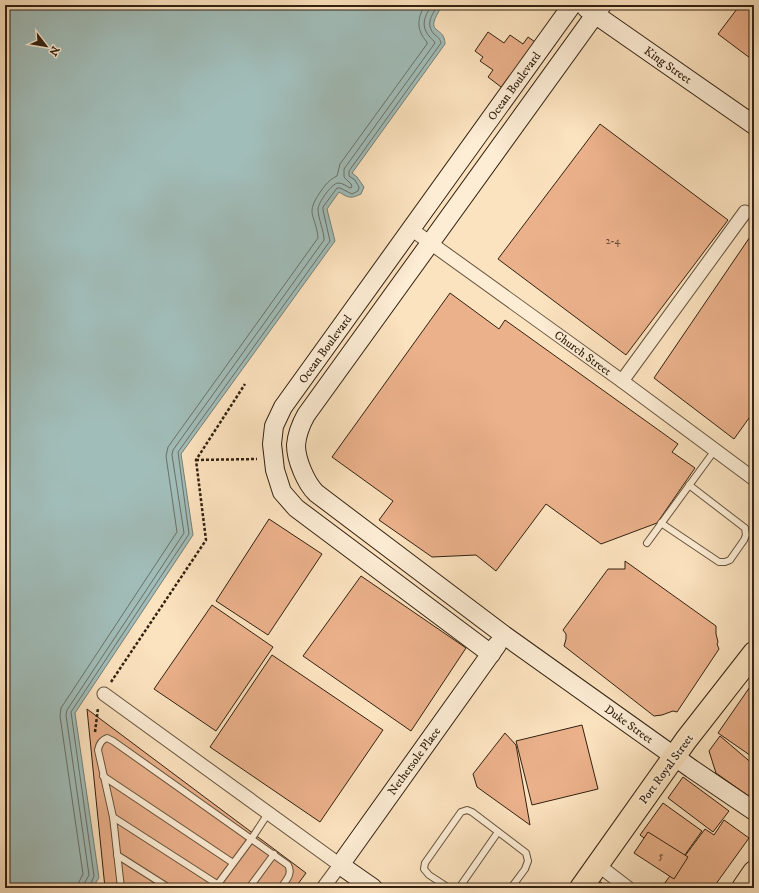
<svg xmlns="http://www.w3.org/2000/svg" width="759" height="893" viewBox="0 0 759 893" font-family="'IM FELL DW Pica',serif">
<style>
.water{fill:#a1bdb9;stroke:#757f76}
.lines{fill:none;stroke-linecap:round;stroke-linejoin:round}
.shore{stroke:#6a6f65;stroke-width:1}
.building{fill:#ebb18b;stroke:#322111}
.lane-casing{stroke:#64523c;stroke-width:8}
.street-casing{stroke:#64523c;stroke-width:15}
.secondary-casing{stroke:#322111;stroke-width:20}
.highway-casing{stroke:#322111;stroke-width:24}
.path{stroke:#322111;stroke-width:2.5;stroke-dasharray:3 2;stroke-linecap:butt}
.lane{stroke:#fdedd5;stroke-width:6}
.street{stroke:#fdedd5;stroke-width:13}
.secondary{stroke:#fdedd5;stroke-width:18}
.highway{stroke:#fce3bf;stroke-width:22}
.labels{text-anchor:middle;stroke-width:3.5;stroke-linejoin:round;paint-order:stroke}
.number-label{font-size:10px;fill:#604530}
.street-label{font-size:12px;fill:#322111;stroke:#fdedd5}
</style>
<rect width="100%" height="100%" fill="#fce3bf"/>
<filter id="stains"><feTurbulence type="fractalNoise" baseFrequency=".005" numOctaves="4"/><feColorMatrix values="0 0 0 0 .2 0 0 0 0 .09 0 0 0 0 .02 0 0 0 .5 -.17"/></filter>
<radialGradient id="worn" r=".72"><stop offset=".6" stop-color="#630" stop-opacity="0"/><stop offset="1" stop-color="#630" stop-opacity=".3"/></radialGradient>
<path class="water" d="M5,5H443C421,37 445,24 445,44L352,173L357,177L364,187L361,194C350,199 349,198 339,192L327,209L335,241L181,454L193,535L75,713L99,878L92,888H5Z"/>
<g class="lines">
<g class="shore">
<path d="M78,888L79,882L83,874L60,716L61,708L177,532L166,456L168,447L318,238C316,214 304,215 321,191C326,184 329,180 337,176L340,164L427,44V42C416,30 417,18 425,5"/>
<path d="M84,888V884L89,875L66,715L67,710L184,533L172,455L173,450L324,240C324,230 318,219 318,209C318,203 332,183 338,183C343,183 346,186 350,188L352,187L351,184L344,177V169L435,43C434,40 431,39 429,36C420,25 425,15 432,5"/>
<path d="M89,888L94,876L71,712L189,534L178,452L330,241L323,210V207L337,188H340L352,194L358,191L359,187L355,180L349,176V171L441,43C440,39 439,38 435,35C425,25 431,16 438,5"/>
</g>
</g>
<g class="building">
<polygon points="740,5 754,5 754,61 718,34"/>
<polygon points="488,32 504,43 510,35 523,44 528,37 538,44 505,90 488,77 493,70 480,61 483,57 475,51"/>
<polygon points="600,124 728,220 626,355 498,259"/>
<polygon points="754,231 754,411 734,439 654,378"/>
<polygon points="450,293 499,329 505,320 678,444 672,452 695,468 657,523 601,544 546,504 496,571 476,555 432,557 379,520 393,501 332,457"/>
<polygon points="269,519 322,554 268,635 216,601"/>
<polygon points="625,561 716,626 716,634 718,642 717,644 719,649 677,712 673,711 662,715 654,716 564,646 566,639 566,634 563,630 608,569 625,569"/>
<polygon points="361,576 466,648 411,731 303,656"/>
<polygon points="212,605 273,647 216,731 154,689"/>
<polygon points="272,655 383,730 320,822 210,747"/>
<polygon points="754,681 754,758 718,733"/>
<polygon points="87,709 306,873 295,888 105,888"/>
<polygon points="582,725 598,789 532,805 516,741"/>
<polygon points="505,733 516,745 530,825 477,787 473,774"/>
<polygon points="720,736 754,765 754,800 716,773 709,751"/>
<polygon points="683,777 729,811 713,832 668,798"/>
<polygon points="663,803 702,831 679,863 640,835"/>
<polygon points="724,820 749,838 713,888 661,888 705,829 714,835"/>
<polygon points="648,832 688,857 674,879 634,853"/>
<polygon points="599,881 609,888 594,888"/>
</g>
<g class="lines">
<defs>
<g id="lane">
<polyline points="661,523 719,562 725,562 730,560 744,540 746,535 745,528 689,485"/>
<polyline points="647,543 715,450"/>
<polyline points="103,776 233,863"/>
<polyline points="113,817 217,884"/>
<polyline points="117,855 169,888"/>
<path d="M121,888L113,817L98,750C99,744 101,740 107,738L113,741L288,865C293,874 286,880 281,888"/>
<polyline points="215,888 252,838 269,812"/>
<polyline points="249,888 274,854"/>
<polyline points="449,888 429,875 424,869 425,863 461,812 467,810 472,812 526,853 528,861 525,869 511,888"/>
<polyline points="459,888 498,832"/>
</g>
<g id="street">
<polyline points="411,229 622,381 754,479"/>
<polyline points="622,381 745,212"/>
<polyline points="104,694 340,865 323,888"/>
<polyline points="598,865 628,888"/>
</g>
<g id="secondary">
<path d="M602,5L306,415C301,424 297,433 296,445C296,460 306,483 316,493L504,635L692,769L754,811"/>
<polyline points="586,8 754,125"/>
<polyline points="491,654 296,508 282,492 275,470 272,444 274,426 283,407 572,5"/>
<polyline points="373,888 340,865 497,645"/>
</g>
<g id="highway">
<polyline points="581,888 686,740 754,653"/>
<polyline points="743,888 754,872"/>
</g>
</defs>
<use href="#lane" class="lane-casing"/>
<use href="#street" class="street-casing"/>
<use href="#secondary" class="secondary-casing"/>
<use href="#highway" class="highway-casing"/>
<g class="path">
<polyline points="196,460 257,459"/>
<polyline points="111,682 206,540 196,460 245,384"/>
<polyline points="95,732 98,708"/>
</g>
<use href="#lane" class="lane"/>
<use href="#street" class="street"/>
<use href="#secondary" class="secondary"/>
<use href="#highway" class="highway"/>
</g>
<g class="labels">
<g class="number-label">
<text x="613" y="244">2-4</text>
<text x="661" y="859">5</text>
</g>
<g class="street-label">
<text transform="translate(668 65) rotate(35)" y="4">King Street</text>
<text transform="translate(514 86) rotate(-54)" y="4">Ocean Boulevard</text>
<text transform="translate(325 349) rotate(-54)" y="4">Ocean Boulevard</text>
<text transform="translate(583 353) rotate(36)" y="4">Church Street</text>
<text transform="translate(629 724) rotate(36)" y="4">Duke Street</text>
<text transform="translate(414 761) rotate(-54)" y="4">Nethersole Place</text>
<text transform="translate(666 769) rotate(-54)" y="4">Port Royal Street</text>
</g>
</g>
<rect width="759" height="893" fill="none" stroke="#fce3bf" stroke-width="20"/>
<rect x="6" y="6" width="747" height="881" fill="none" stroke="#322111" stroke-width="2"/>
<rect x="10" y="10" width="739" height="873" fill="none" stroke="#322111"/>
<g transform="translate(46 46) rotate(121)" stroke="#fdedd5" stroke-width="3" paint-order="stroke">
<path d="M0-3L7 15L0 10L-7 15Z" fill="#322111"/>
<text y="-6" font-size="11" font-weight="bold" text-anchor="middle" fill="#322111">N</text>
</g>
<rect width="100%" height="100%" filter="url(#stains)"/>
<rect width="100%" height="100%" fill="url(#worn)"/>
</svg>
